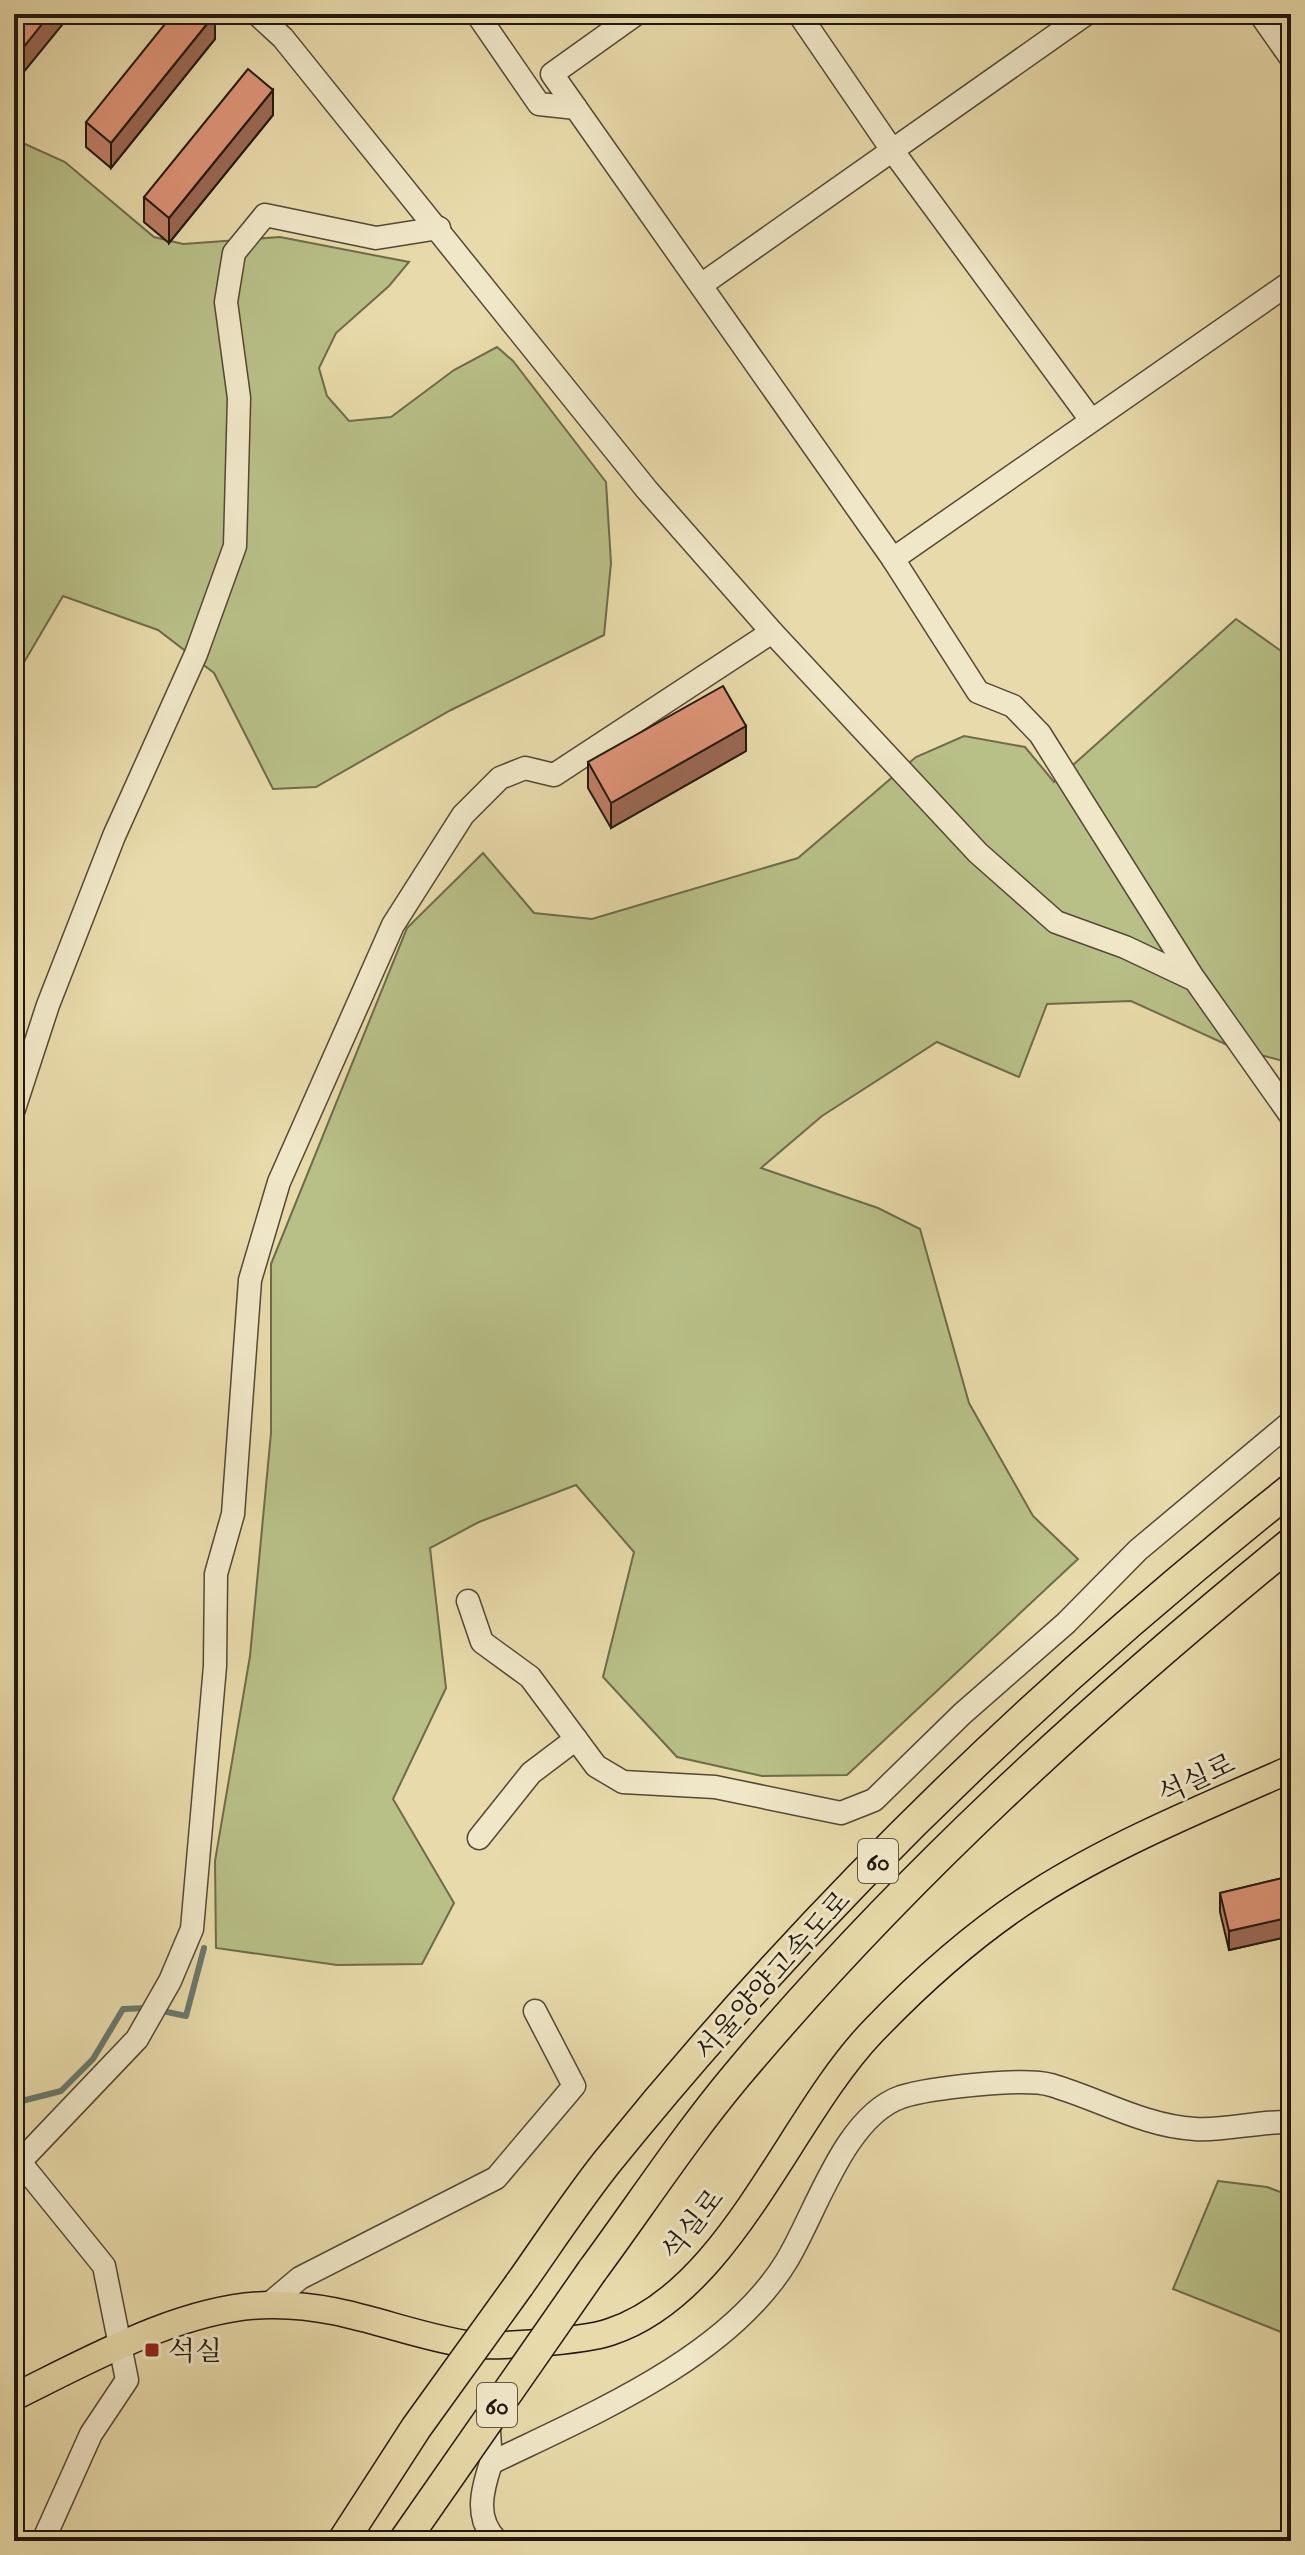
<svg xmlns="http://www.w3.org/2000/svg" width="1305" height="2555" viewBox="0 0 1305 2555" font-family="'IM FELL English','Noto Serif KR',serif">
<style>
.green{fill:#b8bf87;stroke:#6e6c4b;stroke-width:2}
.lines{fill:none;stroke-linecap:round;stroke-linejoin:round}
.stream{stroke:#69796f;stroke-width:6}
.minor-casing{stroke:#544836;stroke-width:25}
.major-casing{stroke:#23180f;stroke-width:29}
.highway-casing{stroke:#23180f;stroke-width:33}
.minor{stroke:#f0e7c8;stroke-width:22}
.major{stroke:#e8daaa;stroke-width:26}
.highway{stroke:#e8daaa;stroke-width:30}
.highway-bridge-casing{stroke:#23180f;stroke-width:33;stroke-linecap:butt}
.highway-bridge{stroke:#e8daaa;stroke-width:30}
.wall{fill:#bf7f67;stroke:#23180f;stroke-width:2}
.shaded-wall{fill:#9b6854;stroke:#23180f;stroke-width:2}
.building{fill:#de9478;stroke:#23180f;stroke-width:2}
.poi-dot{fill:#8f2418;stroke:#f0e7c8;stroke-width:3}
.labels{text-anchor:middle;stroke-width:6;stroke-linejoin:round;paint-order:stroke}
.shield{fill:#f0e7c8;stroke:#605646;stroke-width:2}
.shield-label{font-size:26px;font-weight:bold;fill:#23180f}
.street-label{font-size:28px;fill:#23180f;stroke:#f0e7c8}
.poi-label{font-size:28px;fill:#23180f;stroke:#f0e7c8;text-anchor:start}
</style>
<rect width="100%" height="100%" fill="#e8daaa"/>
<filter id="stains"><feTurbulence type="fractalNoise" baseFrequency=".0025" numOctaves="4"/><feColorMatrix values="0 0 0 0 .2 0 0 0 0 .09 0 0 0 0 .02 0 0 0 .5 -.17"/></filter>
<radialGradient id="worn" r=".72"><stop offset=".6" stop-color="#630" stop-opacity="0"/><stop offset="1" stop-color="#630" stop-opacity=".3"/></radialGradient>
<g class="green">
<polygon points="14,139 65,162 154,237 183,244 280,237 409,262 389,286 336,333 319,368 327,396 349,421 391,417 454,370 497,347 513,361 606,482 611,563 604,635 451,710 316,787 273,789 214,673 158,630 63,596 23,664 14,670"/>
<polygon points="1236,619 1291,658 1291,1063 1234,1048 1131,1001 1047,1004 1019,1077 937,1042 822,1116 761,1168 878,1208 920,1229 969,1403 1033,1516 1078,1559 847,1775 762,1776 677,1757 603,1677 634,1552 576,1485 479,1522 430,1548 446,1688 393,1799 454,1903 422,1964 337,1965 216,1948 215,1861 250,1656 271,1433 271,1264 407,928 483,853 534,913 592,919 798,858 916,757 964,736 1025,747 1054,782"/>
<polygon points="1218,2181 1267,2187 1291,2196 1291,2336 1173,2289"/>
</g>
<g class="lines">
<g class="stream">
<polyline points="167,2012 186,2016 204,1948"/>
<polyline points="14,2103 61,2091 93,2059 123,2009 148,2008"/>
</g>
<defs>
<g id="minor">
<polyline points="257,14 283,38 647,490 772,632 978,853 1056,922 1125,947 1195,980 1291,1116"/>
<polyline points="477,14 539,104 576,108"/>
<polyline points="636,14 552,74 893,559 978,692 1013,706 1040,734 1194,979"/>
<polyline points="799,14 892,150 1091,420"/>
<polyline points="1260,14 1291,58"/>
<polyline points="701,285 1086,14"/>
<polyline points="893,559 1291,282"/>
<polyline points="14,1109 48,1005 114,836 196,654 235,546 239,398 226,302 234,253 265,215 376,238 439,228"/>
<polyline points="468,1601 482,1642 530,1677 596,1766 623,1782 715,1787 841,1813 874,1800 962,1714 1066,1623 1138,1550 1291,1422"/>
<polyline points="479,1838 531,1773 576,1739"/>
<polyline points="14,2150 19,2161 104,2266 127,2380 91,2434 43,2541"/>
<polyline points="14,2168 137,2039 170,1981 192,1929 215,1666 216,1574 233,1514 250,1280 279,1182 393,925 463,815 500,778 525,768 554,775 772,632"/>
<polyline points="269,2304 300,2278 496,2178 574,2086 535,2011"/>
<path d="M488,2414L491,2463C592,2414 726,2359 786,2262C816,2213 844,2117 901,2097C929,2088 1024,2077 1051,2085C1099,2099 1144,2126 1195,2129C1226,2131 1258,2121 1291,2122"/>
<path d="M491,2463C482,2490 474,2519 497,2541"/>
</g>
<path id="major" d="M14,2397C89,2360 186,2305 271,2305C343,2304 399,2333 466,2344C492,2348 584,2341 610,2332C730,2293 789,2118 873,2031C922,1980 977,1931 1037,1893C1114,1844 1207,1806 1291,1769"/>
<g id="highway">
<path d="M592,2271C640,2206 685,2137 736,2076C901,1879 1093,1705 1291,1543"/>
<path d="M519,2285C548,2244 576,2201 607,2162C808,1913 1040,1688 1291,1489"/>
</g>
</defs>
<use href="#minor" class="minor-casing"/>
<use href="#major" class="major-casing"/>
<use href="#highway" class="highway-casing"/>
<use href="#minor" class="minor"/>
<use href="#major" class="major"/>
<use href="#highway" class="highway"/>
<defs>
<g id="highway-bridge">
<polyline points="343,2541 416,2428 519,2285"/>
<polyline points="404,2541 592,2271"/>
</g>
</defs>
<use href="#highway-bridge" class="highway-bridge-casing"/>
<use href="#highway-bridge" class="highway-bridge"/>
</g>
<g class="wall">
<polygon points="215,39 111,168 86,147 86,122"/>
<polygon points="273,115 169,243 144,222 144,197"/>
<polygon points="746,751 611,828 588,788 588,762"/>
<polygon points="1291,1876 1291,1936 1229,1950 1220,1912 1220,1893"/>
</g>
<g class="shaded-wall">
<polygon points="50,14 71,14 14,84 14,59"/>
<polygon points="215,14 215,39 111,168 111,143"/>
<polygon points="273,90 273,115 169,243 169,218"/>
<polygon points="746,726 746,751 611,828 611,803"/>
<polygon points="1291,1917 1291,1936 1229,1950 1229,1931"/>
</g>
<g class="building">
<polygon points="14,14 50,14 14,59"/>
<polygon points="173,14 215,14 111,143 86,122"/>
<polygon points="248,69 273,90 169,218 144,197"/>
<polygon points="723,686 746,726 611,803 588,762"/>
<polygon points="1291,1876 1291,1917 1229,1931 1220,1893"/>
</g>
<rect class="poi-dot" x="144" y="2342" width="16" height="16" rx="4"/>
<g class="labels">
<g class="shield">
<rect x="858" y="1839" width="40" height="44" rx="6"/>
<rect x="477" y="2383" width="40" height="44" rx="6"/>
</g>
<g class="shield-label">
<text x="878" y="1870">60</text>
<text x="497" y="2414">60</text>
</g>
<g class="street-label">
<text transform="translate(1196 1778) rotate(-25)" y="10">석실로</text>
<text transform="translate(772 1975) rotate(-48)" y="10">서울양양고속도로</text>
<text transform="translate(692 2224) rotate(-52)" y="10">석실로</text>
</g>
<g class="poi-label">
<text x="168" y="2360">석실</text>
</g>
</g>
<rect width="1305" height="2555" fill="none" stroke="#e8daaa" stroke-width="48"/>
<rect x="16" y="16" width="1273" height="2523" fill="none" stroke="#23180f" stroke-width="4"/>
<rect x="24" y="24" width="1257" height="2507" fill="none" stroke="#23180f" stroke-width="2"/>
<rect width="100%" height="100%" filter="url(#stains)"/>
<rect width="100%" height="100%" fill="url(#worn)"/>
</svg>
